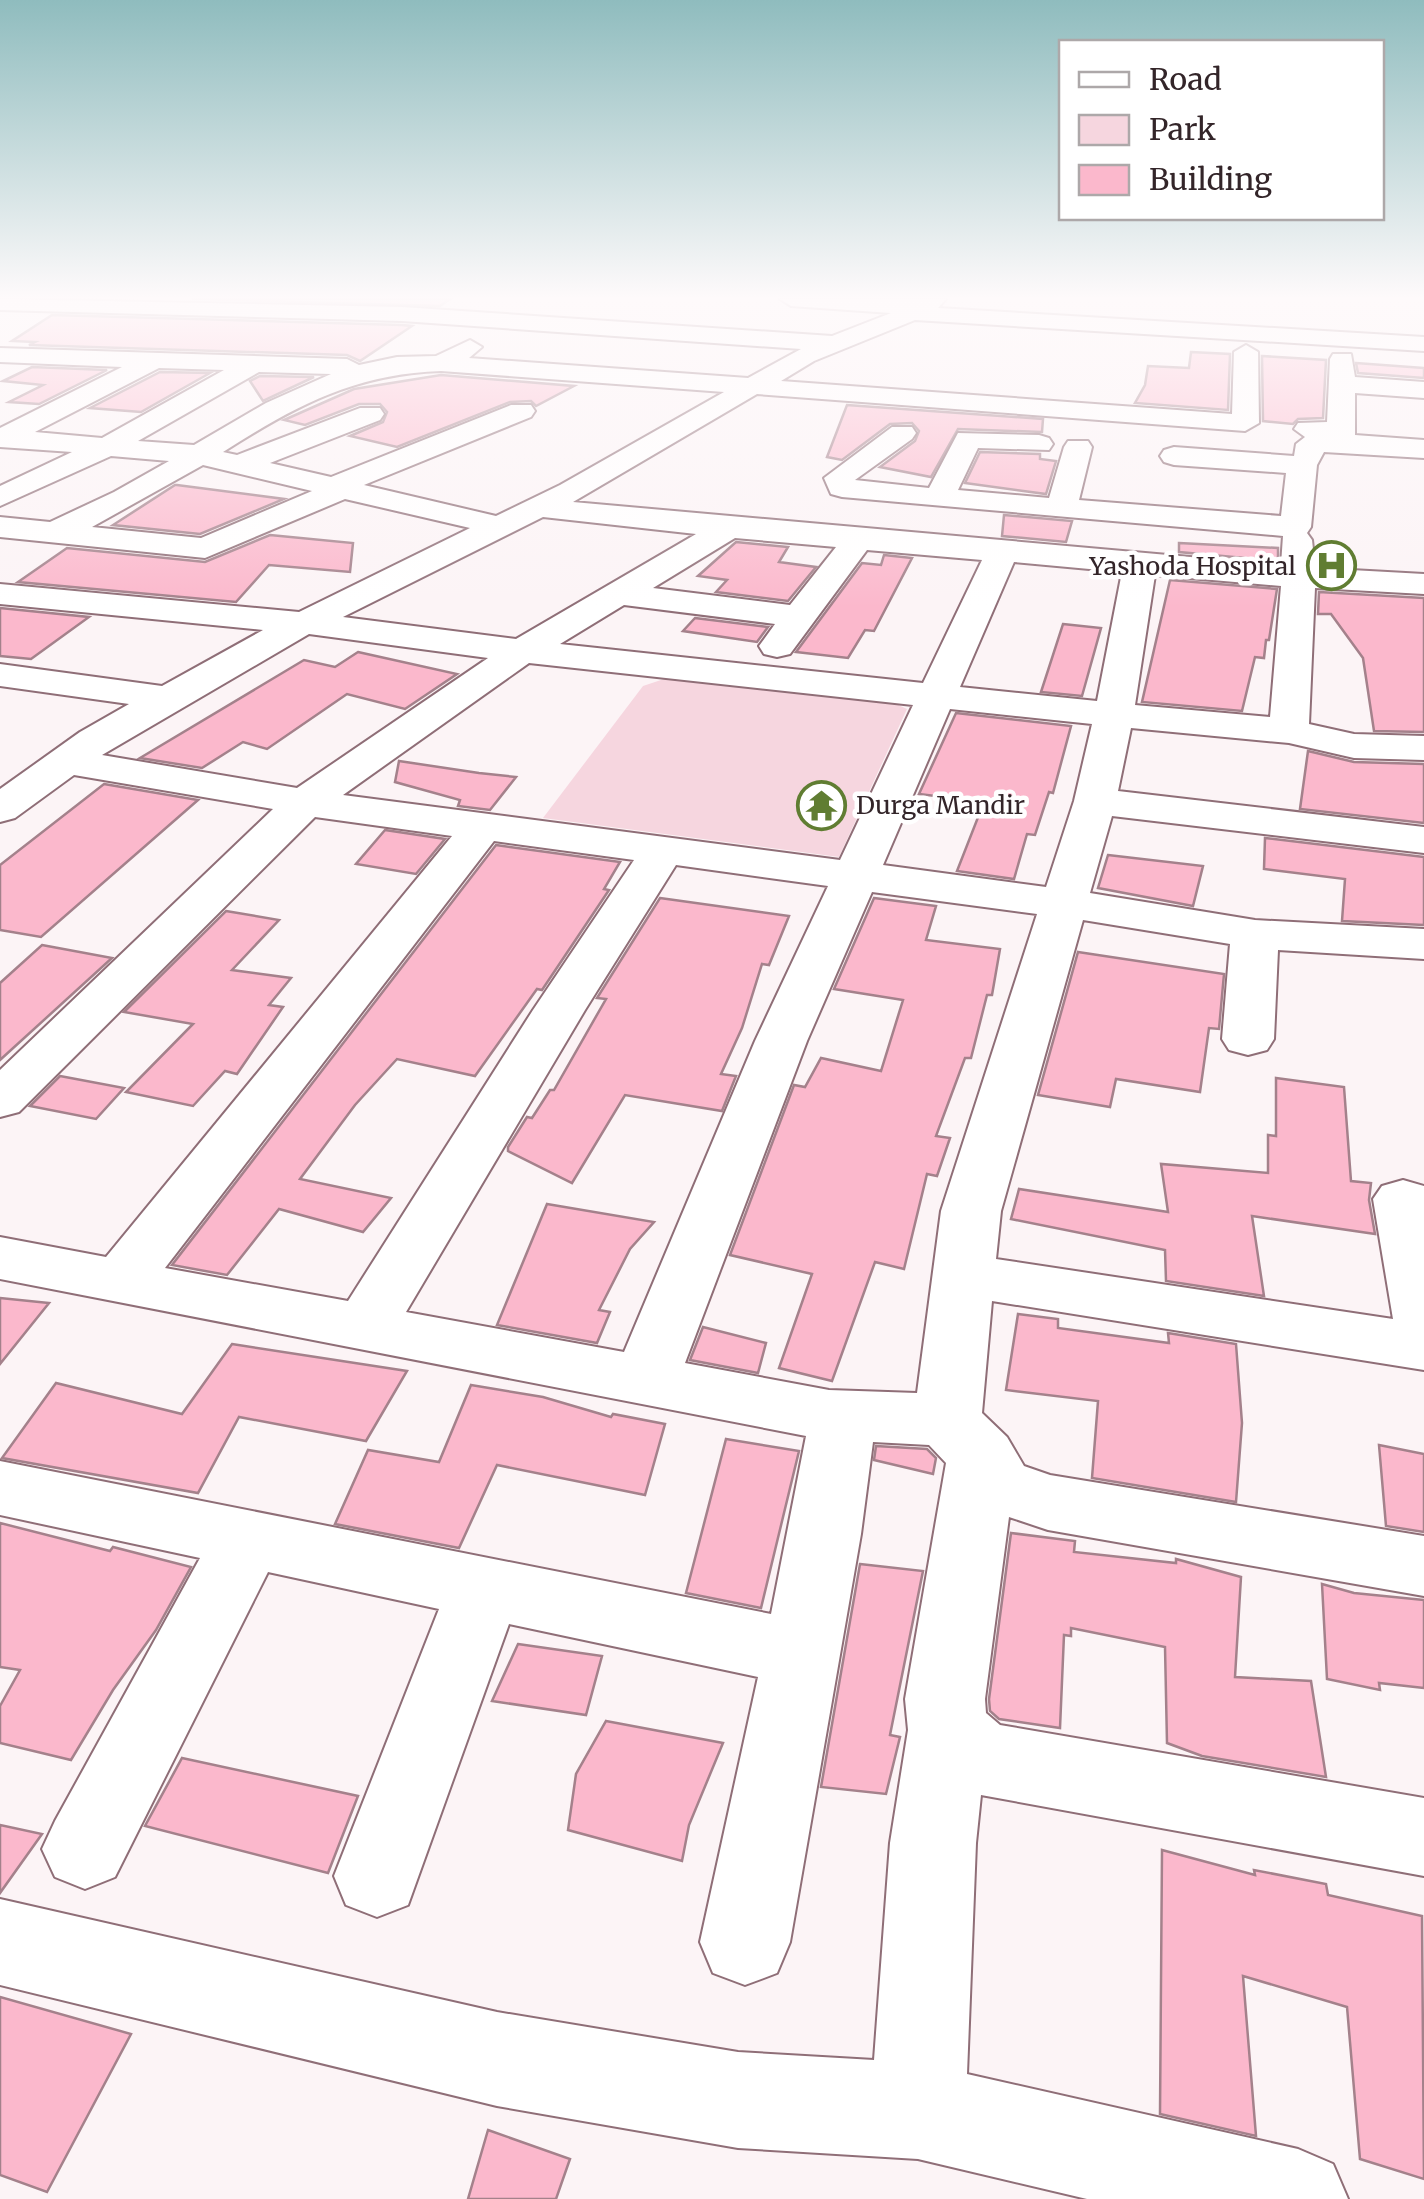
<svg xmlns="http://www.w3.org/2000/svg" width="1424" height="2199" viewBox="0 0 1424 2199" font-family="Merriweather,serif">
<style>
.green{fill:#f6d6df}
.building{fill:#fbb8cc;stroke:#a4818b;stroke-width:2.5}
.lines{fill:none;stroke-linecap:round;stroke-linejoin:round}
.minor-casing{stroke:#8f6e77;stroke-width:4}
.minor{fill:#fff;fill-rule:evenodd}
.labels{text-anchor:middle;stroke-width:9;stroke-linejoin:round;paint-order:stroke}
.far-poi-label{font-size:25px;fill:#332529;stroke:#fff;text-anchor:end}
</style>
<rect width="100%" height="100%" fill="#fcf4f6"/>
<polygon class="green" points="673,676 888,700 907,709 839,857 543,818 643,686"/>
<g class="building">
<polygon points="192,299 450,299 440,306"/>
<polygon points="52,315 402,325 412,326 360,361 347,355 29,345 35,342 12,341"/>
<polygon points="1191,352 1230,354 1228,410 1135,403 1145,385 1148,366 1189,368"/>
<polygon points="1262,356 1326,360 1323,418 1298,419 1293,424 1263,421"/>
<polygon points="1356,363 1424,368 1424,378 1358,373"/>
<polygon points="32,367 107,370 39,404 9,402 43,385 3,381"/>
<polygon points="160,372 210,373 141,412 90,408"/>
<polygon points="441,375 574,386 536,406 531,401 510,402 397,447 350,436 383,422 387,412 380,404 359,404 305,425 284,420 354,389"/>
<polygon points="260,376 314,377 263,401 250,381"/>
<polygon points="847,405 1043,419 1042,432 958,429 931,477 880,467 915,441 919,431 912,423 890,424 842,460 827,457"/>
<polygon points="980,452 1040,454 1040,459 1056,461 1046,494 965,483"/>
<polygon points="175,485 177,485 284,499 200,534 113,525"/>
<polygon points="1004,515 1072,521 1066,542 1002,536"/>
<polygon points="270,535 353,543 350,572 269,565 236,602 18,582 67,548 205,562"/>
<polygon points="736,542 788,547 779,562 816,567 788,601 716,592 727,580 698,576"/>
<polygon points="1179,543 1278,548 1278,561 1179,552"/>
<polygon points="884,555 912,558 874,631 865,630 848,658 796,652 862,563 881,565"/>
<polygon points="1170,580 1277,589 1269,640 1266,640 1264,658 1255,657 1242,711 1142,702"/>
<polygon points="1319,592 1424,598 1424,732 1374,731 1363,658 1331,614 1318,614"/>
<polygon points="0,608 89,617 31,659 0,656"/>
<polygon points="695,618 768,627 757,642 683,631"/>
<polygon points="1063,624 1101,628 1082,696 1041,692"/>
<polygon points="358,652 457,674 405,709 347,694 267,749 243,742 202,768 140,758 304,660 335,667"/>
<polygon points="956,713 1071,726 1053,793 1049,792 1035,835 1027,834 1014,879 957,871 984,802 919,794"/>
<polygon points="1308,751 1354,762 1424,764 1424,823 1300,809"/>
<polygon points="399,761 479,773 516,777 490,810 458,806 460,800 395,782"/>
<polygon points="104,784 198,800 41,937 0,930 0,865"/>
<polygon points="385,830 445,839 416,874 356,864"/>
<polygon points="1265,838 1424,857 1424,925 1342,921 1345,879 1264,869"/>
<polygon points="496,845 620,862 604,889 609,890 542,990 537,989 475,1076 397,1059 355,1105 300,1179 391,1198 363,1232 279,1209 227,1275 172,1265"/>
<polygon points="1108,855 1203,866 1193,906 1098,888"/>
<polygon points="660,898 789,916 769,965 762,964 742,1028 721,1074 736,1076 722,1111 625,1095 572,1183 508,1151 508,1147 527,1117 532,1118 550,1090 554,1090 606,999 597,998"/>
<polygon points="874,898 936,906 926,940 1000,949 992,995 987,995 971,1058 965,1058 936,1136 950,1138 937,1176 927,1174 904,1269 875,1262 832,1381 779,1368 812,1274 730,1255 794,1085 805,1087 821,1058 881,1071 903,1000 834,989"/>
<polygon points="226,911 279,920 232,970 291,978 269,1005 283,1007 237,1074 225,1071 193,1106 126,1092 193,1024 124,1012"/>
<polygon points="42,945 112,958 0,1060 0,983"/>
<polygon points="1078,952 1224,974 1219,1029 1209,1028 1200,1092 1116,1079 1110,1107 1038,1095"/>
<polygon points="60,1076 124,1088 96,1119 30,1106"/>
<polygon points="1276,1078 1344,1087 1351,1181 1371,1183 1369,1200 1375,1234 1252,1216 1264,1296 1166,1281 1165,1250 1011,1219 1019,1189 1168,1212 1161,1164 1268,1173 1268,1135 1276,1136"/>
<polygon points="547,1204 654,1222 630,1249 599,1310 610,1312 597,1343 497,1325"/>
<polygon points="0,1298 49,1303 0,1364"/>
<polygon points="1018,1314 1058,1319 1058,1328 1169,1343 1168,1333 1236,1344 1242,1423 1236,1502 1092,1478 1098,1401 1006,1390"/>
<polygon points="703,1327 766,1343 758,1373 690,1360"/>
<polygon points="232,1344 407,1371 366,1441 239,1417 198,1493 2,1458 56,1383 182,1414"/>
<polygon points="471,1385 543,1397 611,1417 613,1414 665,1424 645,1495 497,1465 459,1548 335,1524 368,1450 439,1462"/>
<polygon points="726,1439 799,1451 761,1608 686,1593"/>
<polygon points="1379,1445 1424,1454 1424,1532 1386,1526"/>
<polygon points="876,1446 927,1449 936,1458 933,1474 874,1460"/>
<polygon points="0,1523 110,1551 113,1547 191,1567 156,1630 113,1690 71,1760 0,1743 0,1706 20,1670 0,1667"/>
<polygon points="1011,1533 1075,1541 1074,1552 1176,1563 1176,1559 1241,1577 1235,1677 1311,1681 1326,1777 1202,1756 1167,1743 1165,1647 1071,1628 1071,1636 1064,1635 1060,1728 999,1719 990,1711 989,1699"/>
<polygon points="860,1564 923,1571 890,1735 900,1737 886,1794 821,1787"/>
<polygon points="1322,1584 1354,1593 1424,1600 1424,1688 1379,1683 1380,1690 1327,1679"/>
<polygon points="518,1644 602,1656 586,1715 492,1701"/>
<polygon points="606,1721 723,1743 689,1825 682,1861 568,1830 576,1774"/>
<polygon points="182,1758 358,1796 328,1873 145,1826"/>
<polygon points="0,1825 42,1834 0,1893"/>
<polygon points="1162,1850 1255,1875 1254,1870 1326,1884 1328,1895 1422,1916 1424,2179 1360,2159 1347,2007 1243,1976 1256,2136 1160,2114"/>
<polygon points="0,1997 131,2034 47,2192 0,2175"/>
<polygon points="488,2130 570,2159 556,2199 468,2199"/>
</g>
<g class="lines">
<defs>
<path id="minor" d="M0,299L402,307L832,336L891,313L791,306L780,299H946L938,308L1424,337V351L915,320L814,361L781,381L1232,414L1234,352L1246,345L1258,352L1259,423L1245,431L757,394L573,502L1281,565L1283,536L842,497L831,494L824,478L892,427H912L916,433L912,439L855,480L929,488L958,433L1039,435L1049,438L1053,444L1049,450L978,448L958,490L1049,498L1064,447L1068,441H1088L1092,447L1079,500L1281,516L1286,473L1174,465L1164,462L1160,456L1164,450L1174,447L1294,456L1296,444L1305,437L1294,429L1298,423L1327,422L1330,359L1333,354H1351L1355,377L1424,382V398L1355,393V435L1424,440V458L1324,452L1317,465L1311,527L1307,533L1312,540L1315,568L1424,574V594L1315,588L1309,724L1354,734L1424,736V760L1354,758L1289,743L1131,728L1118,791L1424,827V853L1112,816L1090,893L1255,920L1424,929V959L1278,950L1274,1039L1267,1050L1248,1055L1229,1050L1222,1039L1230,944L1083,920L1001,1211L996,1259L1393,1319L1373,1199L1382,1186L1403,1180L1424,1186V1370L992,1301L982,1413L1007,1437L1024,1466L1050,1475L1424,1536V1596L1048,1530L1009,1517L985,1699L986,1713L1000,1725L1424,1798V1876L981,1795L976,1843L967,2074L1298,2149L1333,2164L1348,2199H1087L918,2159L738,2148L497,2106L0,1985V1899L497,2012L738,2052L874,2060L890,1843L908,1730L905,1699L946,1463L929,1445L873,1442L861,1534L790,1942L777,1973L745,1985L713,1973L700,1942L758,1677L509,1624L408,1905L377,1917L346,1905L334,1876L439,1609L268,1572L115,1877L85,1889L55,1877L42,1849L55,1821L200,1558L0,1515V1461L771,1614L806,1436L0,1279V1237L106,1257L452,836L315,817L19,1112L0,1117V1070L273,809L74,775L15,818L0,822V789L80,732L129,704L0,686V664L162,686L263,630L0,604V584L299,612L470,528L345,499L205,558L0,537V517L50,522L114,492L169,461L111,456L0,506V486L72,452L0,447V428L122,367L0,362V348L347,359L359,365L397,357L436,356L470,340L482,347L469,358L748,378L801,349L402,321L0,310ZM159,368L224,370L102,438L35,432ZM441,371L724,392L560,485L496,516L364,485L531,417L535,411L531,405H511L331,477L270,463L380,420L384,414L380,408H360L237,455L223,452C295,406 354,374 441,371ZM259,372L331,374L266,403L194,445L138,441ZM203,465L312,491L201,538L92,527ZM543,517L696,534L516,639L343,617ZM735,538L836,547L790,605L653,588ZM867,550L982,560L923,683L560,644L624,605L775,624L759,646L764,654L777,657L790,654ZM1014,562L1122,572L1097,701L960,687ZM1155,575L1281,586L1270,717L1135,705ZM309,634L488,658L297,788L102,755ZM529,663L913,705L840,860L343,795ZM950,709L1092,724L1074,801L1046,887L883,865ZM494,841L634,860L533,1010L348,1301L165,1268ZM676,865L828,886L755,1041L624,1352L406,1312L585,1010ZM872,892L1037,914L941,1211L917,1393L829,1390L685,1363L807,1041Z"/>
</defs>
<use href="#minor" class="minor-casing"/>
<use href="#minor" class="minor"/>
</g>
<linearGradient id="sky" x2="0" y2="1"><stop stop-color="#8fbcbe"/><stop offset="0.49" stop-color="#fefafb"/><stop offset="1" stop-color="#fefafb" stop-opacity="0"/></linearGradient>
<rect width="1424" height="607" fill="url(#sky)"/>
<defs>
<symbol id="hospital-ring" viewBox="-11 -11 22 22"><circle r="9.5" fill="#fff" stroke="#607d32" stroke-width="1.5"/><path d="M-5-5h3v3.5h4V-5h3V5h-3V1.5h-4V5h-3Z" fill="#607d32"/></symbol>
<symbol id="temple-ring" viewBox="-11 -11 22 22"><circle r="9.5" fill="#fff" stroke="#607d32" stroke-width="1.5"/><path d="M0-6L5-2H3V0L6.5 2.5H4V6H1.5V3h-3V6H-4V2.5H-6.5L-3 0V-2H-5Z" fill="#607d32"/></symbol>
</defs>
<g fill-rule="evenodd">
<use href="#hospital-ring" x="1304" y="538" width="55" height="55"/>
<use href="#temple-ring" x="794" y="778" width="55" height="55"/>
</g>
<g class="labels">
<g class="far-poi-label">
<text x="1296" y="575">Yashoda Hospital</text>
<text x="856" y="814" text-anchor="start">Durga Mandir</text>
</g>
</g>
<rect x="1059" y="40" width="325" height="180" fill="#ffffff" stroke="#ada8a9" stroke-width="2.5"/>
<rect x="1079" y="72" width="50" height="15" fill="#ffffff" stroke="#ada8a9" stroke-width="2.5"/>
<text x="1149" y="90" font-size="30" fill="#332529">Road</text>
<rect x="1079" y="115" width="50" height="30" fill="#f6d6df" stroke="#ada8a9" stroke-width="2.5"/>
<text x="1149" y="140" font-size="30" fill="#332529">Park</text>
<rect x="1079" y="165" width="50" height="30" fill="#fbb8cc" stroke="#ada8a9" stroke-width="2.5"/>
<text x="1149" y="190" font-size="30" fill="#332529">Building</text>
</svg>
